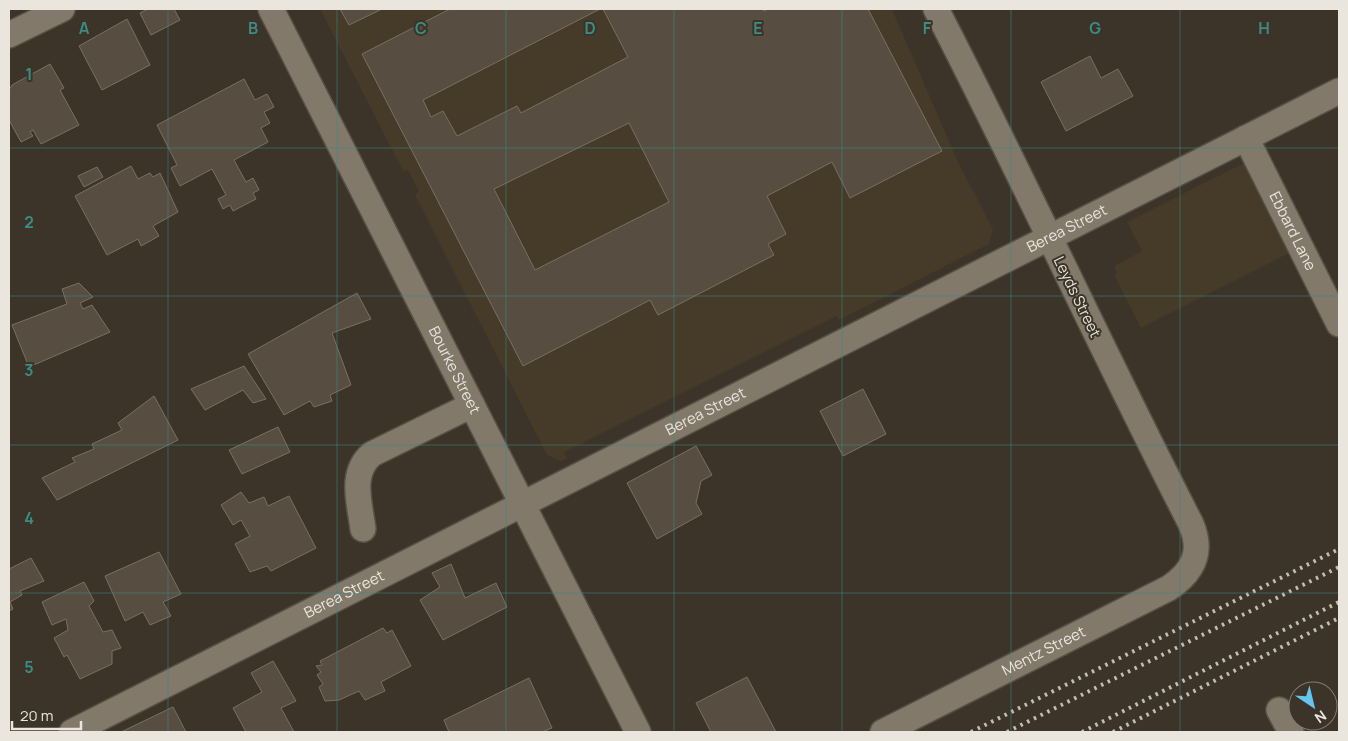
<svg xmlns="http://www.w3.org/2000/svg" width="1348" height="741" viewBox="0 0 1348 741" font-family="Manrope,sans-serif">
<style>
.built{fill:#463a28}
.building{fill:#574e41;stroke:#797062;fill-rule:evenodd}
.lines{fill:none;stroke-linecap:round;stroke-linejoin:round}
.minor-casing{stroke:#575045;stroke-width:28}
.minor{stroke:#82796b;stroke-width:25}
.rail{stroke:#c3bdb4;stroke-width:4;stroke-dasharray:2.5 5;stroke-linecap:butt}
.grid{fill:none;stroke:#3b8c84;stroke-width:1;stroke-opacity:0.55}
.labels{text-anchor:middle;stroke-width:4;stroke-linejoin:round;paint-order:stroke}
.street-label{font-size:15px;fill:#eae5dd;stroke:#3c3428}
.grid-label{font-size:16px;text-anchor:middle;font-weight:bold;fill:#3b8c84;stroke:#3c3428;stroke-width:4;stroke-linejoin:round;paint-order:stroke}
</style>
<rect width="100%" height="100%" fill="#3c3428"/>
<g class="built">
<polygon points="320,9 892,9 958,162 993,229 989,244 839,320 837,316 564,452 567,458 561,461 547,455 415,195 419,191 408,170 403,171"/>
<polygon points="1246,162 1291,252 1141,328 1114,275 1117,274 1114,266 1142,251 1127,222"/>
</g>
<g class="building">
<polygon points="148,9 174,9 180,20 151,35 140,13"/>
<polygon points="340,9 382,9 349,25"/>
<path d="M450,9H600L423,100L431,117L443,111L457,136L517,106L521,113L628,57L603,9H762L764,11L768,9H868L942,151L850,198L832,162L767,196L786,234L768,244L774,255L658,315L650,300L523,366L362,54ZM629,123L669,202L535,270L494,189Z"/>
<polygon points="127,19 150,65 102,90 79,46"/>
<polygon points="1090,56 1101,78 1118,69 1133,96 1066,131 1041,82"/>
<polygon points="50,64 64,88 60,90 79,125 41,144 33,130 30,132 33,136 21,142 9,120 9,90 12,85"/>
<polygon points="244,79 255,100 267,94 274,107 264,112 270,123 261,128 268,142 234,160 246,182 253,178 259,190 253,193 256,199 233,211 230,205 223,209 218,199 226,195 212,169 180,186 171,168 177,165 157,125"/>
<polygon points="131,166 138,179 150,173 153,177 160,173 178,212 153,226 159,236 141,246 138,239 107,255 75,196"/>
<polygon points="97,167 103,177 84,187 78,176"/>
<polygon points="79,283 93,297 80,303 83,309 92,305 110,332 29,367 12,325 67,304 62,289"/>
<polygon points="357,293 371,319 332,333 351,385 330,395 332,401 314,407 310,401 284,415 248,354"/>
<polygon points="244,366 266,399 253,403 243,390 205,410 191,389"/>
<polygon points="863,389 886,434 843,456 820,411"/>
<polygon points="154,396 178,440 57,500 42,478 75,462 72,458 94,449 92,444 122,430 118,423"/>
<polygon points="278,427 290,452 242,474 229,450"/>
<polygon points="696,446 712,475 701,481 696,503 702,514 657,539 627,483"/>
<polygon points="241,492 249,503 264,497 268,506 289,496 316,548 271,571 267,566 250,572 235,544 250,536 241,520 233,525 221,505"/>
<polygon points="159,552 181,594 163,602 171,616 150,625 143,612 125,621 105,576"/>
<polygon points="31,558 44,581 20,591 22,595 10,602 13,609 9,611 9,569"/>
<polygon points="451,564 465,598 496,583 507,607 443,640 420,600 440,587 432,573"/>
<polygon points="84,582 94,601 89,606 103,632 112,630 121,648 112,651 112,664 80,679 67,655 64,657 54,638 68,630 66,619 52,625 42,602"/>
<polygon points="383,628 387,633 392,630 411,666 381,682 385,691 365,700 359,691 339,700 325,701 319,687 323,684 317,675 321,672 316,666 322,665 320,661"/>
<polygon points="273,661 296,701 281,708 294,732 246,732 233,708 262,692 251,673"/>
<polygon points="747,677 776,732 711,732 696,703"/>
<polygon points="529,678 552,728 542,732 449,732 444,720"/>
<polygon points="173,707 186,732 121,732"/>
</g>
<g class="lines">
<defs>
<g id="minor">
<path id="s1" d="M271,9L638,732"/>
<polyline points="9,35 62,9"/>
<path id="s2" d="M1246,138L1339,324"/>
<path d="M363,529C360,504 349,473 372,454L472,405"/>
<polyline points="1279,710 1291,732"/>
<path id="s3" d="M72,732L1339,91"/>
<path id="s4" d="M883,732L1169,588C1194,571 1203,552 1191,524C1103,353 1024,179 936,9"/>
</g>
</defs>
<use href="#minor" class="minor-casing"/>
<use href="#minor" class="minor"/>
<g class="rail">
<polyline points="971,732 1339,549"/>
<polyline points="1007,732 1339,567"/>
<polyline points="1082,732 1339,602"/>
<polyline points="1113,732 1339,618"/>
</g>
</g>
<path class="grid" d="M168,9V732M337,9V732M506,9V732M674,9V732M842,9V732M1011,9V732M1180,9V732M9,148H1339M9,296H1339M9,445H1339M9,593H1339"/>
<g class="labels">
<g class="street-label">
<text dy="5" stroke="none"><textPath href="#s3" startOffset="1115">Berea Street</textPath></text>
<text dy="5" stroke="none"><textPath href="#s2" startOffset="104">Ebbard Lane</textPath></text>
<text transform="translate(1077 297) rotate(64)" y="5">Leyds Street</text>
<text dy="5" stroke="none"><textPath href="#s1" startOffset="405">Bourke Street</textPath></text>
<text dy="5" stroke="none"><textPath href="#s3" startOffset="710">Berea Street</textPath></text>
<text dy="5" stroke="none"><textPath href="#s3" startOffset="305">Berea Street</textPath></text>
<text dy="5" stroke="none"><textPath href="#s4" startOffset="180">Mentz Street</textPath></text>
</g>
</g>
<g class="grid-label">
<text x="84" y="34">A</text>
<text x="253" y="34">B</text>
<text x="421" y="34">C</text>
<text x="590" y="34">D</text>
<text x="758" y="34">E</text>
<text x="927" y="34">F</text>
<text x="1095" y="34">G</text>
<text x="1264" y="34">H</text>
<text x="29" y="80">1</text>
<text x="29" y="228">2</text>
<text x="29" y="376">3</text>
<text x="29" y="524">4</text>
<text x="29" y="673">5</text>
</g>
<rect width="1348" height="741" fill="none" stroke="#eae5dd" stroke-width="20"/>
<g transform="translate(1313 706) rotate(145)"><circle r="24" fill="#3c3428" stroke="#827b70"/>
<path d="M0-4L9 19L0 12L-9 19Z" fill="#65c5ee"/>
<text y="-8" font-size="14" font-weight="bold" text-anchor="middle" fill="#eae5dd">N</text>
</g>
<path d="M12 721v8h69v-8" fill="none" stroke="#eae5dd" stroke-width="2.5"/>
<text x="20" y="721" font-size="15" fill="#eae5dd" stroke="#3c3428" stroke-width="4" paint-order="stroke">20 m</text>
</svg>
